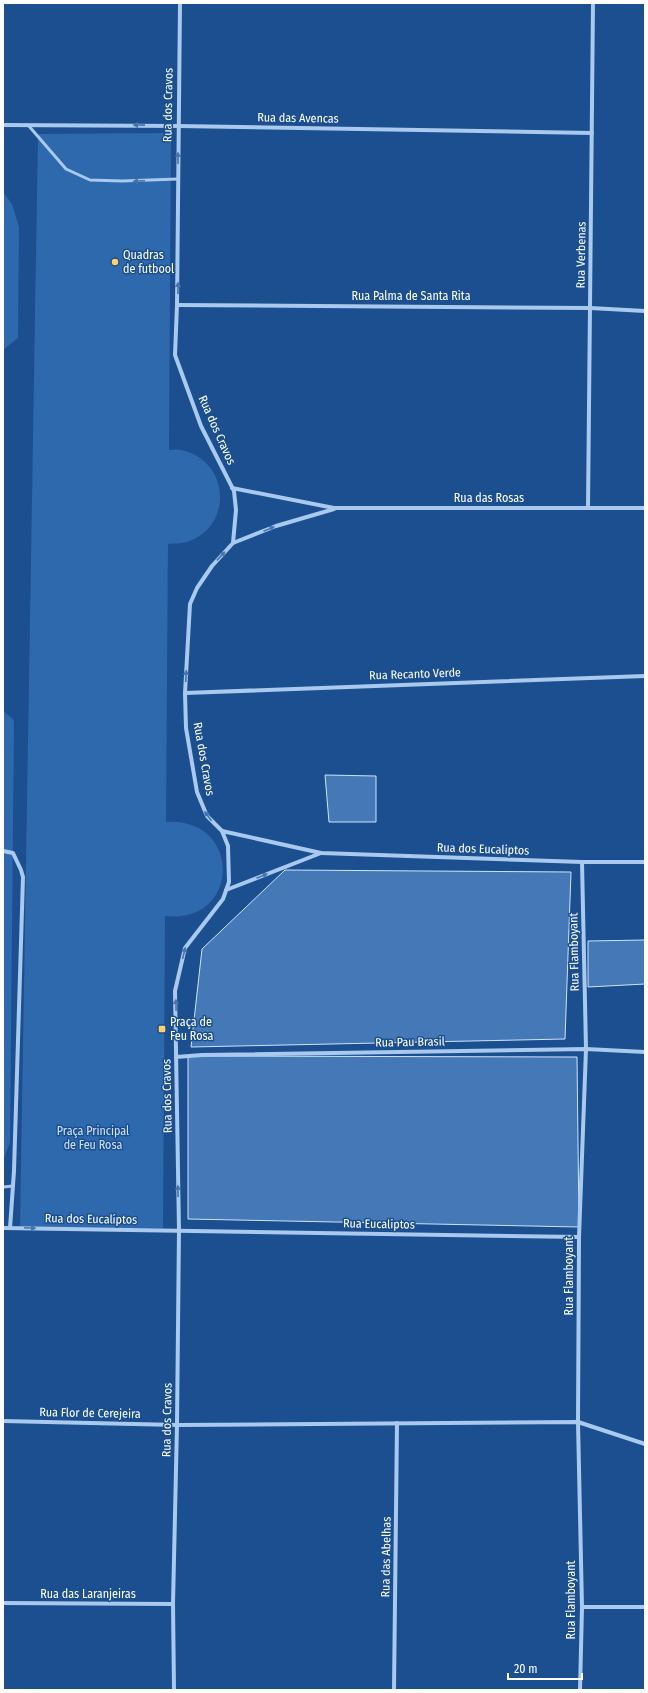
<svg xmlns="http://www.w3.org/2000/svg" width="648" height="1693" viewBox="0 0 648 1693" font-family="'Fira Sans Condensed',sans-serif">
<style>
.green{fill:#2e69ad}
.building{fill:#4478b7;stroke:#cfe3fa}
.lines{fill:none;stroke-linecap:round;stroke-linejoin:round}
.lane{stroke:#a9c9ee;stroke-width:3}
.street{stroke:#a9c9ee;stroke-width:4}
.oneway{fill:#4674ac}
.poi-dot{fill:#ffd166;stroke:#1b4f8f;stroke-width:1.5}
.labels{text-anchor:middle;stroke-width:3;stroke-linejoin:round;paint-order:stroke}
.street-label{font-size:12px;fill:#fff;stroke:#1b4f8f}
.poi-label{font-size:12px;fill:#fff;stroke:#1b4f8f;text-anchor:start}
.park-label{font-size:12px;fill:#cfe3fa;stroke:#1b4f8f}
</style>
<rect width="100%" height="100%" fill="#1b4f8f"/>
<g class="green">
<path d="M171,133L169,450C173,450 177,449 181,450C230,460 234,527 187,542C181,544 174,543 168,544L166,822C243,817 241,925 165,916L163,1228H20L38,134Z"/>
<polygon points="3,192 12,204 19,227 18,338 3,350"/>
<polygon points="3,711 14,720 10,1142 3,1161"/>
</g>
<g class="building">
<polygon points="325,775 376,776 376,822 329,822"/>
<polygon points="285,870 571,872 565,1039 191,1047 202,949"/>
<polygon points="645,940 645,984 588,987 588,941"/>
<polygon points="188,1056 577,1057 579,1227 188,1219"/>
</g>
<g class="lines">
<g class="lane">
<polyline points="28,125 66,169 90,180 122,181 178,179"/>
<polyline points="3,1187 13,1186"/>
</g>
<g class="street">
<polyline points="3,125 178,126 592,133"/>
<polyline points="177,305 590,308 645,311"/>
<polyline points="232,488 334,508 645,508"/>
<polyline points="588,508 593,3"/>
<polyline points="233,543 276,526 334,509"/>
<polyline points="185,693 645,676"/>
<polyline points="222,831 321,853 582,862 645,862"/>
<polyline points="3,851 13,853 21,870 23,877 14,1171 10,1228"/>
<polyline points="226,890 321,853"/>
<polyline points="176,1057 202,1055 586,1049 645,1052"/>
<polyline points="3,1228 579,1237"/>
<polyline points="3,1421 177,1425 578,1422 645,1444"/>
<polyline points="3,1603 173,1604"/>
<polyline points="582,1607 645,1607"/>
<polyline points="174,1690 173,1604 177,1425 179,1230 175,991 185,948 223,899 229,882 228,846 222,831 207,816 197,792 186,728 185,693 190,604 197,588 212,566 233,543 236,510 234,491 201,426 175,355 177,305 180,3"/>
<polyline points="394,1690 397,1423"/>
<polyline points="580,1690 582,1607 578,1422 579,1237 586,1049 582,862"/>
</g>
</g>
<defs><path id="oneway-solid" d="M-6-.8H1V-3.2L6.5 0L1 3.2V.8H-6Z"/></defs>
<g class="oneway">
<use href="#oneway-solid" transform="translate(139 125) rotate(-179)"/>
<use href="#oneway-solid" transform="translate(178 158) rotate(-90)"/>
<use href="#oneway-solid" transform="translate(139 181) rotate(178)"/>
<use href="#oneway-solid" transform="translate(178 288) rotate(-90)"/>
<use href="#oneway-solid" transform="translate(269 529) rotate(-22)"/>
<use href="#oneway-solid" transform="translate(221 556) rotate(-47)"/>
<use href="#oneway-solid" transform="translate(186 676) rotate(-87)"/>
<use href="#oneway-solid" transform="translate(208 816) rotate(-126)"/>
<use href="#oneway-solid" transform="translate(262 876) rotate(-22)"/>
<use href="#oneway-solid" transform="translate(184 953) rotate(-76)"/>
<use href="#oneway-solid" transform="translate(176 1005) rotate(-91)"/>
<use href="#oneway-solid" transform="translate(178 1191) rotate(-91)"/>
<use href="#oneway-solid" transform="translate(30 1228) rotate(2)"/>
</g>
<g class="poi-dot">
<circle cx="115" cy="262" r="4"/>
<rect x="158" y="1025" width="8" height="8" rx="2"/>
</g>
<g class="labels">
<g class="street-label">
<text transform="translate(168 105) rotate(-89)" y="4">Rua dos Cravos</text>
<text transform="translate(298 118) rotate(1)" y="4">Rua das Avencas</text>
<text transform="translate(581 255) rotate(-89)" y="4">Rua Verbenas</text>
<text x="411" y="300">Rua Palma de Santa Rita</text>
<text transform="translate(217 430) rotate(66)" y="4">Rua dos Cravos</text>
<text x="489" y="502">Rua das Rosas</text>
<text transform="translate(415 674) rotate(-2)" y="4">Rua Recanto Verde</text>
<text transform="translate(204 759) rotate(80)" y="4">Rua dos Cravos</text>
<text transform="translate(483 849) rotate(2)" y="4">Rua dos Eucaliptos</text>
<text transform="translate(574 952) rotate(-91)" y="4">Rua Flamboyant</text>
<text transform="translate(410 1042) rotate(-1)" y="4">Rua Pau Brasil</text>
<text transform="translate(167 1096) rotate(-91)" y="4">Rua dos Cravos</text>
<text transform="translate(91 1219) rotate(1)" y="4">Rua dos Eucalíptos</text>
<text transform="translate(379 1224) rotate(1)" y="4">Rua Eucaliptos</text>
<text transform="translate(569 1276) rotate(-90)" y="4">Rua Flamboyant</text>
<text transform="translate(90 1413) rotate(1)" y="4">Rua Flor de Cerejeira</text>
<text transform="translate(167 1420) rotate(-89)" y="4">Rua dos Cravos</text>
<text transform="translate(386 1557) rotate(-89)" y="4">Rua das Abelhas</text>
<text x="88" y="1598">Rua das Laranjeiras</text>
<text transform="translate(571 1600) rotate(-90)" y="4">Rua Flamboyant</text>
</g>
<g class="poi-label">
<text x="123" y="259">Quadras<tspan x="123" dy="14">de futbool</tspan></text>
<text x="170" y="1026">Praça de<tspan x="170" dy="14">Feu Rosa</tspan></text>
</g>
<g class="park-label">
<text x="93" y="1135">Praça Principal<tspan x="93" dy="14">de Feu Rosa</tspan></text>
</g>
</g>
<rect width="648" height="1693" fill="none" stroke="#ffffff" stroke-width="8"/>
<path d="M508 1673v6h74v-6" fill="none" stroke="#ffffff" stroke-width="2"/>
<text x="514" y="1673" font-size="12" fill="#ffffff" stroke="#1b4f8f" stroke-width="3" paint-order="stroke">20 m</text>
</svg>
